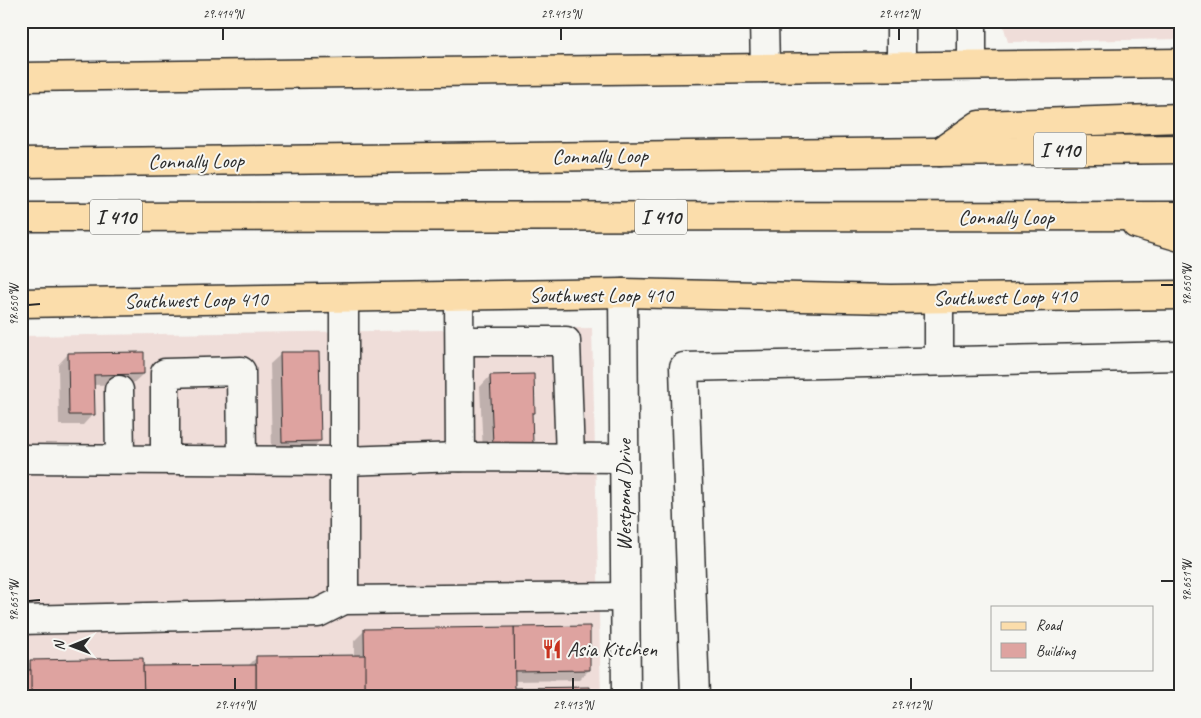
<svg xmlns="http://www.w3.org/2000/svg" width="1201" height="718" viewBox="0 0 1201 718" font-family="Caveat,sans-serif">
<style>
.built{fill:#efddd9}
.shadow{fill:#0003}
.building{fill:#dea3a0;stroke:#2b2b2b}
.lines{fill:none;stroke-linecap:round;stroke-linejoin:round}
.minor-casing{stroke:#2b2b2b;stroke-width:31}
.major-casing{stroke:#2b2b2b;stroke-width:31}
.highway-casing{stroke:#2b2b2b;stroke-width:31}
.minor{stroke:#f6f6f2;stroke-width:28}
.major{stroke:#fbddab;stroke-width:28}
.highway{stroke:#fbddab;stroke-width:28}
.ticks{fill:none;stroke:#2b2b2b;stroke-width:2}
.labels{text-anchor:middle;stroke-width:4;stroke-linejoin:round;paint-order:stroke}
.shield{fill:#f6f6f2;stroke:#686867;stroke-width:1}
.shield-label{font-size:20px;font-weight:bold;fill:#2b2b2b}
.street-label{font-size:21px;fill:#2b2b2b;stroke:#f6f6f2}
.poi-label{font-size:21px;fill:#2b2b2b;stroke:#f6f6f2;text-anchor:start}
.neatline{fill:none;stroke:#2b2b2b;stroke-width:2}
.ticks-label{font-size:12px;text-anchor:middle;fill:#2b2b2b}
</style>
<rect width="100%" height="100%" fill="#f6f6f2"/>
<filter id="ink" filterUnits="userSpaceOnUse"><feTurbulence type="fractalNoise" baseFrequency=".02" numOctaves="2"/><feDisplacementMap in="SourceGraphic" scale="10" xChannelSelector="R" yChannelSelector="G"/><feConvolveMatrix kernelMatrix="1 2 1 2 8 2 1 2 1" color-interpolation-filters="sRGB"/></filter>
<g filter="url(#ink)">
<g class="built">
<polygon points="1002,21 1180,21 1180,39 1008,42"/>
<polygon points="592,328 601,697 21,697 21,336"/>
</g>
<g class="shadow">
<polygon points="66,21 84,21 80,25 66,25"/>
<polygon points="68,354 143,374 132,384 93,385 93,414 83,425 59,425 58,365"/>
<polygon points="281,354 320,441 309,451 272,452 270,364"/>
<polygon points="490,376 533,376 534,413 531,415 532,443 521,453 483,454 480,387"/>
<polygon points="365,630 589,670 579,680 513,681 513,689 21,671 31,661 142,668 248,666 256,658 354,656 354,641"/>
</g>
<g class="building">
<polygon points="144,352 144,374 94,375 95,415 69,415 68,353"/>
<polygon points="280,352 319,352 321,441 282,442"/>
<polygon points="534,374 535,413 532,413 533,443 493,444 490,375"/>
<polygon points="590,626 590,670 514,671 514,627"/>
<polygon points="514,627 515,688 590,687 590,697 365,697 364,629"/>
<polygon points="365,655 365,697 256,697 256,656"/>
<polygon points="143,658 144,697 31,697 30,660"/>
<polygon points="256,665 256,697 144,697 143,666"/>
<rect x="21" y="670" width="10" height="27"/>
</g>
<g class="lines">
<defs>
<g id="minor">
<polyline points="764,21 765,68"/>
<polyline points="972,21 972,65"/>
<polyline points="901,66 901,21"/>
<polyline points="623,293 626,697"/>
<polyline points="459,296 460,457"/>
<polyline points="344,298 344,600"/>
<polyline points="460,341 566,341 570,458"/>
<polyline points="939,361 939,298"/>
<polyline points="119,390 120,459"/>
<polyline points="21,459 344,461 460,457 624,458"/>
<polyline points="165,459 165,373 241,371 242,460"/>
<polyline points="21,620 318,613 344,600 625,597"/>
<polyline points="695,697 684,367 1180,356"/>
</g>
<g id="major">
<polyline points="21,77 1180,63"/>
<polyline points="21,303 623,293 891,299 1180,295"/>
</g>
<g id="highway">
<polyline points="940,152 979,125 1180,118"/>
<polyline points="21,163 1180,149"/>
<polyline points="21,217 1180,216"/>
<polyline points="1136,224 1180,237"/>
</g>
</defs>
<use href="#minor" class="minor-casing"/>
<use href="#major" class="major-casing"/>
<use href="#highway" class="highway-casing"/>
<use href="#minor" class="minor"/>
<use href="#major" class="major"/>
<use href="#highway" class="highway"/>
</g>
</g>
<path class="ticks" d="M223,28V40M561,28V40M899,28V40M1161,285H1174M28,305L40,304M1161,581H1174M28,601L40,600M235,678V690M573,678V690M911,678V690"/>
<defs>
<symbol id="restaurant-bare" viewBox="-9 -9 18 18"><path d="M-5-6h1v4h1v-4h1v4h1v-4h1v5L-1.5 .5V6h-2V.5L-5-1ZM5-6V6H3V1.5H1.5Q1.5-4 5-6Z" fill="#c8321e" stroke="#f6f6f2" stroke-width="2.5" paint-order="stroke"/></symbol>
</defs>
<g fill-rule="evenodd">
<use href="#restaurant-bare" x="538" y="635" width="28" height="28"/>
</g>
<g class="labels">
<g class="shield">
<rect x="1034" y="132.5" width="52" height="35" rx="4"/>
<rect x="90" y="199.5" width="52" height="35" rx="4"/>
<rect x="635" y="199.5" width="52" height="35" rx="4"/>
</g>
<g class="shield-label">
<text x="1060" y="157">I 410</text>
<text x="116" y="224">I 410</text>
<text x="661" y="224">I 410</text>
</g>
<g class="street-label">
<text transform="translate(600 156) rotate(-1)" y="7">Connally Loop</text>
<text transform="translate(196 161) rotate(-1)" y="7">Connally Loop</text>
<text x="1006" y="224">Connally Loop</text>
<text x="601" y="302">Southwest Loop 410</text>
<text transform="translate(1005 297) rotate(-1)" y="7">Southwest Loop 410</text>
<text transform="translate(196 300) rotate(-1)" y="7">Southwest Loop 410</text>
<text transform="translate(624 495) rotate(-90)" y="7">Westpond Drive</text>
</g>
<g class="poi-label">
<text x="567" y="656">Asia Kitchen</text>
</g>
</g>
<rect width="1201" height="718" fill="none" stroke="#f6f6f2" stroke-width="55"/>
<rect x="991" y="606" width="162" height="65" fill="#f6f6f2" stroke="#a5a5a2"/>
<rect x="1001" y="622" width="25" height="8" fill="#fbddab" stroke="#a5a5a2"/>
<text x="1036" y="630" font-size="15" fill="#2b2b2b">Road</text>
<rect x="1001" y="643" width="25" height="15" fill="#dea3a0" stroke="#a5a5a2"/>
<text x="1036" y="656" font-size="15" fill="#2b2b2b">Building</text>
<g transform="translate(72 646) rotate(269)" stroke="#f6f6f2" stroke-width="4" paint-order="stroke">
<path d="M0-4L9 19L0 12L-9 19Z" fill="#2b2b2b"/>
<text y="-8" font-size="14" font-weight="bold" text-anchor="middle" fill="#2b2b2b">N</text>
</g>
<rect x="28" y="28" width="1146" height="662" class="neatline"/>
<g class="ticks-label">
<text x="223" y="18">29.414°N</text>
<text x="561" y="18">29.413°N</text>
<text x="899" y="18">29.412°N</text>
<text transform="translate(1187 285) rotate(-90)" y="4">98.650°W</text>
<text transform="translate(14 305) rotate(-90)" y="4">98.650°W</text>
<text transform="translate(1187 581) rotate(-90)" y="4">98.651°W</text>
<text transform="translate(14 601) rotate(-90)" y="4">98.651°W</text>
<text x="235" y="709">29.414°N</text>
<text x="573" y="709">29.413°N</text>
<text x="911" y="709">29.412°N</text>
</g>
</svg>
